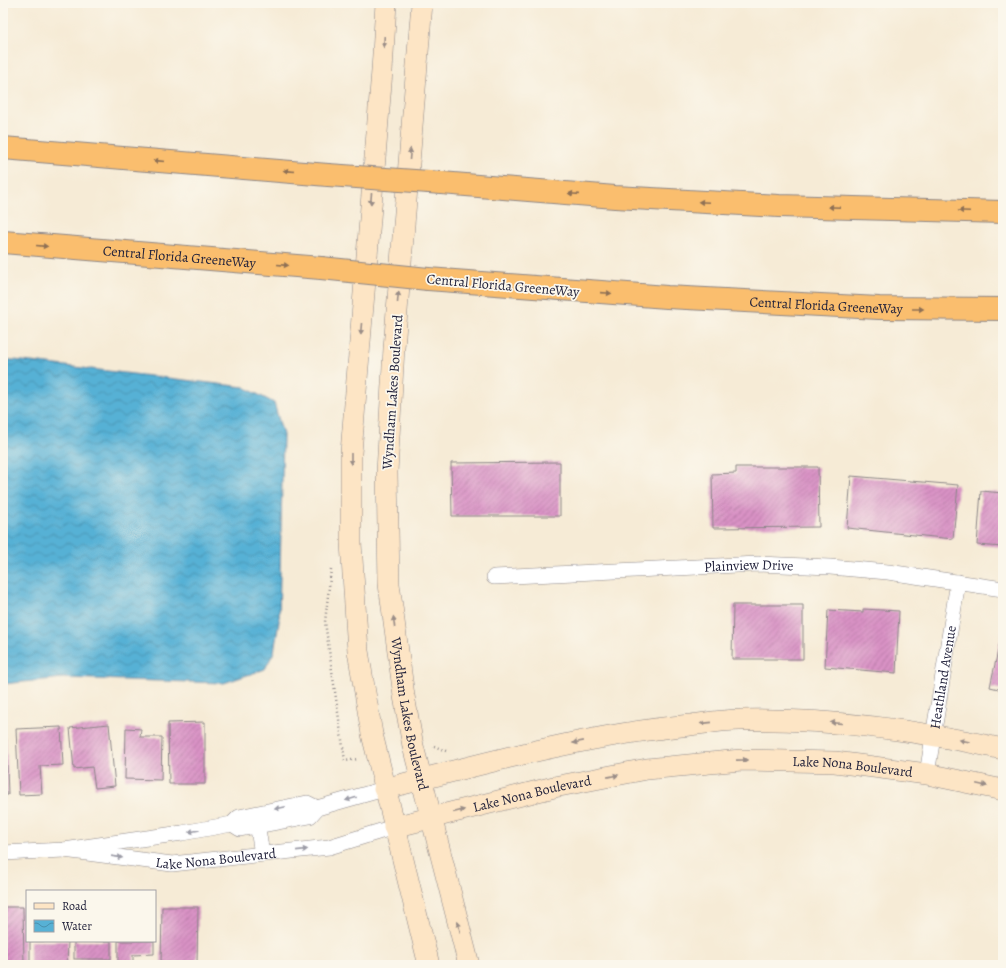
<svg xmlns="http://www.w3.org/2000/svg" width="1006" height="968" viewBox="0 0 1006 968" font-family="Alegreya,serif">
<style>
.water{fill:url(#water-waves);stroke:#3c6a88}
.building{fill:url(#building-hatch)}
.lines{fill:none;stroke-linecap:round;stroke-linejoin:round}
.street-casing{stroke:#8c8688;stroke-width:16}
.secondary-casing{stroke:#8c8688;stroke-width:22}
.highway-casing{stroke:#8c8688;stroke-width:24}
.path{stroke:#8c8688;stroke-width:2.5;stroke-dasharray:1 3;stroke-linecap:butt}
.street{stroke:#fff;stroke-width:15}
.secondary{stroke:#fde5c5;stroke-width:21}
.highway{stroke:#fabe6e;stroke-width:22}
.highway-bridge-casing{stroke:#8c8688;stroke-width:24;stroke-linecap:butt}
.highway-bridge{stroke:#fabe6e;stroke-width:22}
.oneway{fill:#9a8d87}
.oneway2{fill:#8e7054}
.oneway3{fill:#9c9ca7}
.labels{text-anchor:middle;stroke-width:3.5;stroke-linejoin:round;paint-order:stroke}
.street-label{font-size:14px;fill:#22223b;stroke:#fbf7ec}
</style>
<defs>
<pattern id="water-waves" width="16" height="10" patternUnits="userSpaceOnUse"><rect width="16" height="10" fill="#57b1d5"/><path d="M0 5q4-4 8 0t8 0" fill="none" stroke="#4890ae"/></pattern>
<pattern id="building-hatch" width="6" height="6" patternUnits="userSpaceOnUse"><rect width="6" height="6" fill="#d992c5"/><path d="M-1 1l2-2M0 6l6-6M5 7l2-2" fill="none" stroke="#b077a1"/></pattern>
</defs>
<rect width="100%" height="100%" fill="#fbf7ec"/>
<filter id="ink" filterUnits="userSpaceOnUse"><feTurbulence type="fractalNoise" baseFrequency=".025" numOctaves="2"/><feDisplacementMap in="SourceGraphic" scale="8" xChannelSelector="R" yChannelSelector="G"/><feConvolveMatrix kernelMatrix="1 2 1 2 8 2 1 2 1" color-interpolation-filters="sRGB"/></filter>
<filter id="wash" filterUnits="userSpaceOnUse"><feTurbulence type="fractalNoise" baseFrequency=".012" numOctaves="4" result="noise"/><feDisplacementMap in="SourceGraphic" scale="16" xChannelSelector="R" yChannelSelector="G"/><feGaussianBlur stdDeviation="0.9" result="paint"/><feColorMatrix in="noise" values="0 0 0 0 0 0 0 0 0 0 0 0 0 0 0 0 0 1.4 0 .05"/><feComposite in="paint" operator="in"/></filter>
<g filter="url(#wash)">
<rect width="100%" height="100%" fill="#f6ebd6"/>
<polygon class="water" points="3,360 14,360 244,387 274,403 283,435 279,622 274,652 265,669 224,683 63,678 3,684"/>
<g id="blocks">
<g class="building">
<polygon points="560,462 560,516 452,516 451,463"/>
<polygon points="736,467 818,467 819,527 713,528 712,474 736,473"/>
<polygon points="851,476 958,485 953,539 847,528"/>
<polygon points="981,491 1003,493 1003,547 977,545"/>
<polygon points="733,605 803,605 803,659 732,659"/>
<polygon points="863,609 899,611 896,673 825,667 828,610 863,612"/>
<polygon points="1003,628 1003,690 990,687"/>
<polygon points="205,722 205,784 169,784 168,723"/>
<polygon points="109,724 115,786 95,788 92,767 74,769 70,728"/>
<polygon points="61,727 63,765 40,766 42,794 19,795 16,729"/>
<polygon points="126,728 141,729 140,737 162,737 161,780 125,779"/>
<polygon points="3,738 6,738 8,795 3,795"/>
<polygon points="3,907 23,907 24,965 3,965"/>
<polygon points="162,907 198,907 197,965 161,965"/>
<polygon points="30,941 68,941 67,965 30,965"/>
<rect x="74" y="941" width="37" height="18"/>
<polygon points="118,941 154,941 154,954 133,955 133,962 118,963"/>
</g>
</g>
</g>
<g filter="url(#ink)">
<use href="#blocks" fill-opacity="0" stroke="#8c8688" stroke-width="1"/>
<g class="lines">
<defs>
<g id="street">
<path id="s1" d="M494,577L758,564L830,567L888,572L1003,589"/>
<path id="s2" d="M927,774L958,582"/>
<polyline points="256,817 262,854"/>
<polyline points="232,824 240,829 310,816 317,808 384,789"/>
<path id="s3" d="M64,850L172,864L329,847L394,827"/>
<polyline points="3,853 64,850 182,833 232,824 239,817 307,803 317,808"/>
</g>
<g id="secondary">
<polyline points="386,3 382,71 351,453 351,543 358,651 372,734 429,965"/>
<path id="s4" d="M422,3L394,348L387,472L389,584L404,696L413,746L469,965"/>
<path d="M384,789C485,763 586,735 690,725C706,723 723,720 740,720C829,718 916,730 1003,749"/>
<path id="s5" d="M394,827L554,787L647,769L741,760L835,762L927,774L1003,790"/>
</g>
<g id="highway">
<polyline points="3,148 328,175"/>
<polyline points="429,182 615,197 779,206 1003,212"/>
<path id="s6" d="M3,242L321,268"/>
<path id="s7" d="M428,279L667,297L879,308L1003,309"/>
</g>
</defs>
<use href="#street" class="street-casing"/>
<use href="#secondary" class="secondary-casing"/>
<use href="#highway" class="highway-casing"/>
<g class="path">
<polyline points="331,569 325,622 345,761 358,759"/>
<polyline points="434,746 446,751"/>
</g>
<use href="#street" class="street"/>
<use href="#secondary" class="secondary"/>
<use href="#highway" class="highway"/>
<defs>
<g id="highway-bridge">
<polyline points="328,175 429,182"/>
<polyline points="321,268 428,279"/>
</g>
</defs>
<use href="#highway-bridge" class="highway-bridge-casing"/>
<use href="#highway-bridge" class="highway-bridge"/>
</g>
<defs><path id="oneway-solid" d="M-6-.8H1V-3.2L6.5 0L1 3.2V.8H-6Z"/></defs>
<g class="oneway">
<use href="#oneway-solid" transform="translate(384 42) rotate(93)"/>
<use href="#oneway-solid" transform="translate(410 154) rotate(-85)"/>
<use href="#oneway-solid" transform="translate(371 199) rotate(95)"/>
<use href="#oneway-solid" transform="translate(398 297) rotate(-85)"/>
<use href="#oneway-solid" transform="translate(361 329) rotate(95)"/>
<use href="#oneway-solid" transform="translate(351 459) rotate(90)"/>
<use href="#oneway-solid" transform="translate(394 622) rotate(-97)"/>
<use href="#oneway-solid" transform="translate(706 723) rotate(174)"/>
<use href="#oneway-solid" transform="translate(836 723) rotate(-176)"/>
<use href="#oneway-solid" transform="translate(965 741) rotate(-168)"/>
<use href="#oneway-solid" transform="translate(578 742) rotate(169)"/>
<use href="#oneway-solid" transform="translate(742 760) rotate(-1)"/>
<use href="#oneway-solid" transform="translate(613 776) rotate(-11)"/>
<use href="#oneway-solid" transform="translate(982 785) rotate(12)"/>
<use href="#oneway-solid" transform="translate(459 811) rotate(-14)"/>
<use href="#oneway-solid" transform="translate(459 927) rotate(-104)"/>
</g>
<g class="oneway2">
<use href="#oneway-solid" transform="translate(159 161) rotate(-175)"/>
<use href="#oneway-solid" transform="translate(289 171) rotate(-175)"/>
<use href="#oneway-solid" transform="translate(574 194) rotate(-176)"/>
<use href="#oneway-solid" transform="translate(704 202) rotate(-177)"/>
<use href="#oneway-solid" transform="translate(834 207) rotate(-178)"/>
<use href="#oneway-solid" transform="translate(964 211) rotate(-178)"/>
<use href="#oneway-solid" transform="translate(42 246) rotate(5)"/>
<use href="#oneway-solid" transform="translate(283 265) rotate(5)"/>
<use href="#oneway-solid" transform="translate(606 293) rotate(4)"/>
<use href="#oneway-solid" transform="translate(918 309)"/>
</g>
<g class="oneway3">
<use href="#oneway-solid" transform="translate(351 799) rotate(164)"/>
<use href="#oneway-solid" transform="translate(280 808) rotate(168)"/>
<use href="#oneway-solid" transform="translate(194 831) rotate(170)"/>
<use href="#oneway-solid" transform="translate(302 850) rotate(-6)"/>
<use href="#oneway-solid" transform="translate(117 857) rotate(8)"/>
</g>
</g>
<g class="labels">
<g class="street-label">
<text dy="5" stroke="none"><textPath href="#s6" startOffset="177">Central Florida GreeneWay</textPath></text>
<text transform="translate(503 285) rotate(5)" y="5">Central Florida GreeneWay</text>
<text dy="5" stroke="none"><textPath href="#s7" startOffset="399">Central Florida GreeneWay</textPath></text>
<text transform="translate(392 392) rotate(-86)" y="5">Wyndham Lakes Boulevard</text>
<text dy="5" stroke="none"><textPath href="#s1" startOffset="255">Plainview Drive</textPath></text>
<text dy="5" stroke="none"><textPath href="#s2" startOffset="98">Heathland Avenue</textPath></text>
<text dy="5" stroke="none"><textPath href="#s4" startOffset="714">Wyndham Lakes Boulevard</textPath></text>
<text dy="5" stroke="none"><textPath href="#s5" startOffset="466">Lake Nona Boulevard</textPath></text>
<text dy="5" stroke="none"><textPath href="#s5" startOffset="142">Lake Nona Boulevard</textPath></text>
<text dy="5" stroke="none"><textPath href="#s3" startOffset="153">Lake Nona Boulevard</textPath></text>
</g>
</g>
<rect width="1006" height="968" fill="none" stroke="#fbf7ec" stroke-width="16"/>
<rect x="26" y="890" width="130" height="52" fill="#fbf7ec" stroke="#a4a2a5"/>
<rect x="34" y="903" width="20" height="6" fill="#fde5c5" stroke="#a4a2a5"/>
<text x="62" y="910" font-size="12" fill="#22223b">Road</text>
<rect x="34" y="920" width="20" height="12" fill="url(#water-waves)" stroke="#a4a2a5"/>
<text x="62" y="930" font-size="12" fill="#22223b">Water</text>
</svg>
